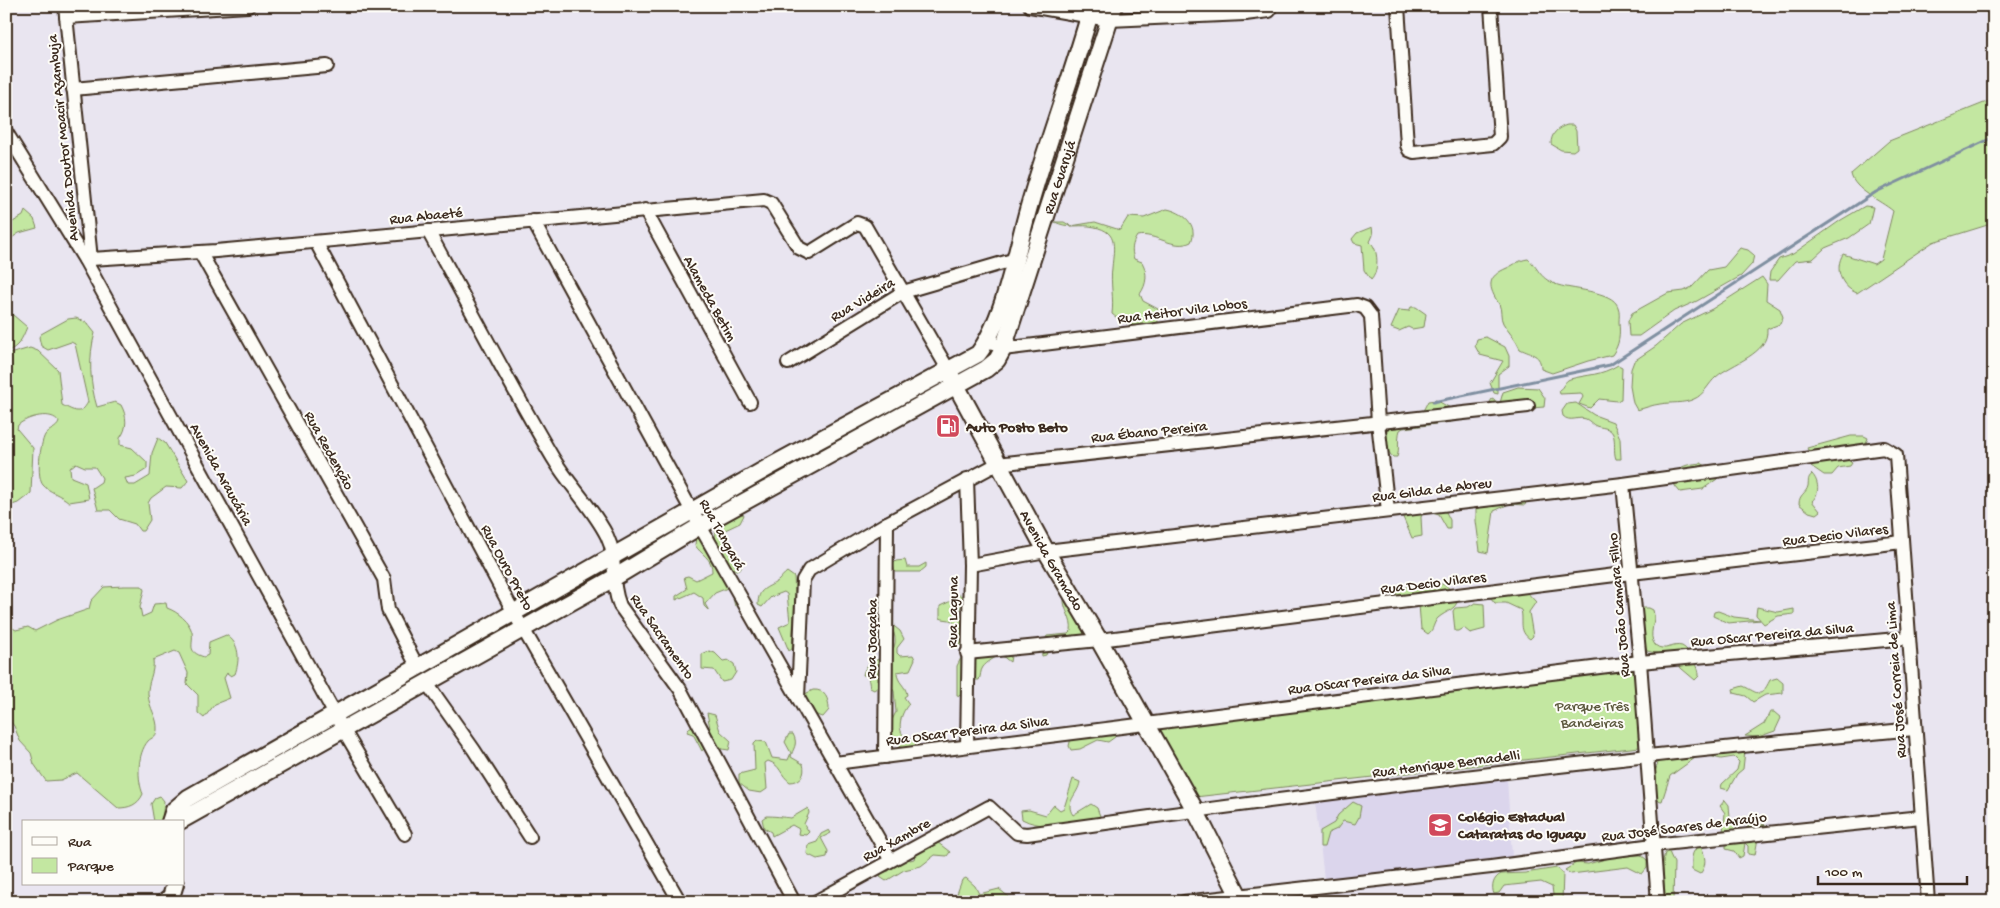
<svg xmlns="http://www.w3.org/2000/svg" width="2000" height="908" viewBox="0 0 2000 908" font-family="'Gochi Hand',sans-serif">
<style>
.built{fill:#dbd5ec}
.green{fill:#c3e7a1;stroke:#7f8860}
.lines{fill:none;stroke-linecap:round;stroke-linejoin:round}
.stream{stroke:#7f8fa0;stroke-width:3}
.street-casing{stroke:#3b2a1e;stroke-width:16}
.secondary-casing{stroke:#3b2a1e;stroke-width:20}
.street{stroke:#fdfcf7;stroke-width:12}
.secondary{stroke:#fdfcf7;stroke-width:16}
.labels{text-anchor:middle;stroke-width:4;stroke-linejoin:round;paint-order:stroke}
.street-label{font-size:15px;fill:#3b2a1e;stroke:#fdfcf7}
.poi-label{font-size:15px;font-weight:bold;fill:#3b2a1e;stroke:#fdfcf7;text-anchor:start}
.park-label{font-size:15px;fill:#5d593f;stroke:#fdfcf7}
</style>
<rect width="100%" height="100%" fill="#e9e5f0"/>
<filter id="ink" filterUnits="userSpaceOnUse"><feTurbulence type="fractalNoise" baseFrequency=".02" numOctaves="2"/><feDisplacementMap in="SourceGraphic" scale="10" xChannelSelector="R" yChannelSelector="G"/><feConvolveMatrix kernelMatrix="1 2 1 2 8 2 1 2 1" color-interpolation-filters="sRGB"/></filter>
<g filter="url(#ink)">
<polygon class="built" points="1507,778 1512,857 1324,879 1315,801"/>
<g class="green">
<path d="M1994,99V223L1933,242L1857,293C1841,287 1834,269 1843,254L1874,264L1881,259L1893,211C1880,200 1854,190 1851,174L1889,141Z"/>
<path d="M1567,125H1573L1576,131L1577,148L1573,151L1561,150L1551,144C1551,134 1557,128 1567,125Z"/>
<polygon points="1865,206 1873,207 1869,224 1849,238 1825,248 1813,259 1795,261 1778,280 1769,280 1770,272 1779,259 1793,254 1841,220"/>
<path d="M1167,209C1183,212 1199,225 1191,242C1174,251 1155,232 1137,236C1132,244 1131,250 1134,259L1142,262C1148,273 1147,284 1140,294L1143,301L1158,309L1159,317L1157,325C1139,328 1126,326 1112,314C1114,298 1110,283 1112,268C1114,245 1119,230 1089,226C1077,225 1067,228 1055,222H1064L1071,226L1095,222L1120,230L1128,217L1144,218Z"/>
<polygon points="25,211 34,219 37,228 19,233 6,242 6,226 23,216"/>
<path d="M1372,227L1373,235L1370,242C1379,249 1379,272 1371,280L1364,270L1362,245L1354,243L1352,239L1357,233Z"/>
<polygon points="1740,248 1748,250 1754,255 1752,264 1741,276 1697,301 1674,311 1639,336 1629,336 1628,321 1632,313 1668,293 1684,291 1692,287 1708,270 1724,267"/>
<path d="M1528,259C1539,268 1538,277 1555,284C1569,290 1613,290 1618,307C1620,311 1619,318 1619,322C1620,335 1620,344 1612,355L1588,361L1552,373L1541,369C1541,354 1532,355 1520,349C1516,339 1508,332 1503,323C1500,318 1502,310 1499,304C1488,287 1486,277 1507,268C1514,265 1519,260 1528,259Z"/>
<path d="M1762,277L1767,284L1766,300L1780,309L1783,317L1780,324L1767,329C1769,354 1732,363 1716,377C1708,384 1704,395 1694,399C1684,404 1671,402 1660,404C1652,405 1645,408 1637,410L1633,403L1630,386L1631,369L1634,361L1656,346L1681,324L1712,309Z"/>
<polygon points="1411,307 1416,307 1426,314 1424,327 1412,329 1408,327 1399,331 1391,328 1399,310 1409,311"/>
<path d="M6,309L27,327C22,339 19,347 6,352Z"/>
<path d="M76,318L87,323L95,333C88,357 90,384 97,407L115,402L121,405C127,416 128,428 120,438V445L132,448L147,462V469L136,476L125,478L128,485H135L150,476L152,453L158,438L165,443L188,481L182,488L166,487L151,498L148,503L150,520L143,531H140L135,524L119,519L110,510H98L92,488L101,482L102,478L95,467H85L76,463L70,468L71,477L86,483L89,499L69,502C61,495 49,492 43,485C36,477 40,444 45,435C49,429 57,429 59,422C52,410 27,417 18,425L17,429L33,448L31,493L18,503L6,507V355L30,348L38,351L58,370L62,405C74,411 81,416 88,402L75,344L71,342L48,350L41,346L39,337L41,334L68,319Z"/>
<polygon points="1486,337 1505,347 1509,356 1509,366 1498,374 1498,394 1494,393 1490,383 1503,361 1480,355 1475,346 1477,339"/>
<path d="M1618,365L1622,367L1621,399L1617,401L1599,399L1590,408L1579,404L1583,397L1581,393L1560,394L1559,390C1564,387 1564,381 1570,379C1589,374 1600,376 1618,365Z"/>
<polygon points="1518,387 1538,388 1545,398 1544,407 1532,408 1508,416 1508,410 1490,410 1490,402 1492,399 1500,403 1503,392"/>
<path d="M1436,400L1454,410L1477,405L1483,416C1479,419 1413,427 1403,428L1400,430C1397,439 1400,449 1397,457H1393C1385,450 1383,436 1389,426L1418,414L1424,409L1428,401Z"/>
<path d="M1576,403L1594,415L1613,422L1620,438L1621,459H1616C1613,451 1616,442 1613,434C1610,427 1601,428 1596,426C1593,425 1590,421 1586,419C1578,416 1570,423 1563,416L1562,411L1567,404Z"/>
<polygon points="1851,436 1864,436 1868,438 1866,443 1859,447 1813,452 1809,452 1807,448"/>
<polygon points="1846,459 1852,463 1850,466 1838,468 1832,475 1824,475 1811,466 1813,462"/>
<path d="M1701,463L1715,471L1717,479L1703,489L1680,492L1675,486C1673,466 1684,465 1701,463Z"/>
<path d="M1812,474C1819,481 1820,494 1812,501L1820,511L1816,514L1809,512L1799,504C1799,494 1806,494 1808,486C1809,480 1807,479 1812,474Z"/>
<polygon points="1528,497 1525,505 1509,504 1494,511 1488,553 1480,551 1476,521 1476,504"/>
<polygon points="1405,501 1445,510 1450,520 1450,529 1447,529 1439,515 1424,511 1421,517 1422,536 1412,538 1402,515"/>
<path d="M740,513L744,515L740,523L721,532L727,537L742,566L740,570H736C724,563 708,538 719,525C724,519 734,516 740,513Z"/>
<path d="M696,537C707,545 743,594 735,606L730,587L715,593L705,604L709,611L704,606L703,598L694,592L676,600V596L687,589L684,577L688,576L696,580L712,572C713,558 700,554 695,545Z"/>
<polygon points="905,560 907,567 919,567 926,563 926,567 920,572 895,572 893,564 896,561"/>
<path d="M787,572L794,577L795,595L792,649L789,651L779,627L790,622L787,594L784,592L771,597L762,607L758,605C758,588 766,589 778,581C781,578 784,574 787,572Z"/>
<path d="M1433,582L1446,585L1458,599C1456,610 1446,611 1438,618C1433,623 1434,630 1428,634L1421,629L1419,605L1396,599L1397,589L1400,588Z"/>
<path d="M124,586H142L144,590L140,607L142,617L151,613L154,604L166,603L167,608C178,612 189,621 192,632C194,646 186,651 204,657L208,655L209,642L226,635C240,643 240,660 235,674L231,676L227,673L224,678L230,698L215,704L204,718L198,713V695L187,684L188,673L179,653L175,651L153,660C155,672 147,683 148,694C149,709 158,717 157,730C156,738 152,737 148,741C137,754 137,780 143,794C138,805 129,808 118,808L77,773L61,780L46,781L34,764L31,753L20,741L14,726L6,716V624L16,630L28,627L35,631L57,620L89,609L91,601L104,587Z"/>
<path d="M1524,589L1536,602L1529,612L1533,636L1530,639C1518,631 1524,621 1521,610L1506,603H1495L1490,597L1491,593Z"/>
<path d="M956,594L963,596L959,614L967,624L963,645H959C955,638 960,626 952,621C949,619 943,620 940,618V606L951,601Z"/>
<path d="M1067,597L1085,629L1083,637L1048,650L1046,655L1042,656L1041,648L1047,636L1068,634L1071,631C1073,619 1063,609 1064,599Z"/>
<polygon points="1475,603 1484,604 1485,629 1470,633 1464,628 1459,631 1455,631 1453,611 1455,608 1468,607"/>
<polygon points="1757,607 1778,612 1794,609 1794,614 1778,616 1764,624 1756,615"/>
<path d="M1642,608H1649L1653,610C1657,622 1647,634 1655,645C1665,653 1672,643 1682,646C1690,650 1700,668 1699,676L1695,680L1675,663L1660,654L1647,651L1645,647Z"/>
<polygon points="1718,611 1734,617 1760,620 1728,623 1713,616 1714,612"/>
<path d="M890,623L900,631L904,639L897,648V653L900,656L913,655L915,659L910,670L897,672C897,683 906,685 907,695L904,697L909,704C902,711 896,728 904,736C909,740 914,739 918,745C907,753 896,746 889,737L890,724L896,712L894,691L881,670L879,673L878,687L874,690L870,688L868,676L863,675C866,655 898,661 895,638C895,633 891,628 890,623Z"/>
<path d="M1012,650L1010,662L1001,655C996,656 986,663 983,667C980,671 981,676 979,680H974L965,697L957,695V666L961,658L968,655Z"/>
<polygon points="709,651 715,653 723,661 728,660 734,664 736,672 731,680 722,682 714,670 702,669 702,654"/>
<polygon points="1635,669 1640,747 1195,797 1155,727"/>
<path d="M1777,678L1783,683V693L1765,695L1753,702L1746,696L1734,693L1733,689L1743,686C1759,693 1760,700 1770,680Z"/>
<path d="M813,690C825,689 829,699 829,710L823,717C812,716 808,704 803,695Z"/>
<polygon points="1770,712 1774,712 1781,718 1775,731 1758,737 1745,736 1764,724"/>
<polygon points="707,713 715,715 720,731 731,741 729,750 722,749 710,741 702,751 693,734 687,732 690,727 710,728"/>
<polygon points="1114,733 1115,737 1108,742 1098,740 1080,749 1071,750 1069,746 1071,738"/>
<path d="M789,734H793C799,745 792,749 791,757L803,764C806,774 801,782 790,782C780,775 781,765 768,761L765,763L767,789L761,793L749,791L739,783V774L755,770L754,744L757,741L766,742L772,758L788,760L791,753L785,742Z"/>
<polygon points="1715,742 1722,743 1745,751 1743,769 1737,774 1728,790 1721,788 1722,784 1737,770 1739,762 1734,757 1721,759 1705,755 1710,743"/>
<polygon points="1696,754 1695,758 1670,776 1662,801 1654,800 1654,775 1659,760"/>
<path d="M1073,779L1080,782C1078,795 1064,802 1073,815L1091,804L1097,808L1100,816L1097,819L1076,821L1074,824C1055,825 1039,828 1022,819L1021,811L1029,810L1046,815L1054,805L1060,810L1064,808Z"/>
<polygon points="160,796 164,801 162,822 154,822 151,804 155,798"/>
<polygon points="1725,800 1729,805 1730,818 1738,826 1732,831 1723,832 1725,813 1720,806"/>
<polygon points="1353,802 1361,806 1359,817 1355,824 1343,821 1337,829 1328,833 1324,847 1320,847 1320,831 1334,823 1338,815"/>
<path d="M808,808L809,813L804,824L809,832L806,835L798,834L799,829L792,825L772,836L771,832L764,828L762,819L766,816C775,816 782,817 791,818Z"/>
<polygon points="1762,824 1770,826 1771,830 1758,838 1755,855 1748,854 1748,846 1745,843 1743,856 1739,858 1734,851 1726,849 1726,842 1744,831 1749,825"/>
<polygon points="829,830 831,833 821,838 828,851 827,857 817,859 807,854 808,845 817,842 821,834"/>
<polygon points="937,842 950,852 947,856 935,855 921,866 904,870 886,881 880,877 881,873 889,871 890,867 907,856 910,860 914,859 917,851"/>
<path d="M1700,846C1706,855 1707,866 1700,874L1692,870C1692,860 1690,851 1700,846Z"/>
<path d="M1669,852L1674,863L1673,902H1664C1667,885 1659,870 1665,853Z"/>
<polygon points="1641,855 1647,860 1647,868 1642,874 1628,867 1571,874 1565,870 1576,863 1588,864 1616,856"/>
<path d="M1557,868L1563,873L1562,902H1554L1552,887L1541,882L1504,886L1499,893L1494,894C1491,887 1493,878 1501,874L1525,873Z"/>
<polygon points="966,878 975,886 979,894 999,889 1015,902 954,902 962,880"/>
</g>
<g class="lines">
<polyline class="stream" points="1433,402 1610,365 1876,192 1994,137"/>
<defs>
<g id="street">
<polyline points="65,6 91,259 85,260"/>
<polyline points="1030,6 1109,20 1245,14"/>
<polyline points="1398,6 1407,145 1409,150 1414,152 1493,144 1500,137 1491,6"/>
<polyline points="1245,7 1245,14 1269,11"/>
<polyline points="66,17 248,6"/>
<polyline points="73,89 327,66"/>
<polyline points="6,132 85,260 343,729 405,834"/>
<polyline points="645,210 750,402"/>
<polyline points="533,221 700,526 890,859"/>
<path d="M428,231C470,307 509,384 553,458C569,485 593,508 607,536C619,561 609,579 620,606L680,689L794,902"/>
<polyline points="316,242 514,613 680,902"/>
<polyline points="200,252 384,579 388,610 418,668"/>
<polyline points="91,259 216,251 764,200 771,203 799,248 809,253 857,223 865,226 949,371"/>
<polyline points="989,340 1003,349 1357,305 1365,308 1371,316 1378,422 1388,511"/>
<polyline points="788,363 903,292 1016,259"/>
<polyline points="967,479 970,565 967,746"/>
<polyline points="1623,484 1640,662 1658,902"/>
<polyline points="970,565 1046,551 1623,484 1884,448 1896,455 1928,902"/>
<polyline points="967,653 1099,640 1631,573 1902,542"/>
<polyline points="426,682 474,750 530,837"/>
<polyline points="798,698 803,580 809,570 887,523 997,464 1528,406"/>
<polyline points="885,757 887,523"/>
<polyline points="835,763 1640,662 1908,638"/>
<path d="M815,902L989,807L1017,833L1027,834C1322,792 1618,757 1914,729"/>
<polyline points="1184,902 1491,867 1653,845 1921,817"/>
</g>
<g id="secondary">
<path id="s1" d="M951,376L1046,551L1099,640L1195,810L1242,902"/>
<path d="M170,822L174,810L188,798L771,466L978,354C1004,320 1016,253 1028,210C1047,142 1073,75 1092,6"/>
<path id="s2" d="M178,822L612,579L700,526L986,369L997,360L1003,349L1114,6"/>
<polyline points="165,902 171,897 175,884"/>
</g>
</defs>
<use href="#street" class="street-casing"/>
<use href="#secondary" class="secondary-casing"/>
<use href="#street" class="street"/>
<use href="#secondary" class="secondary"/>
</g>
</g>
<defs>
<symbol id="fuel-square" viewBox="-11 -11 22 22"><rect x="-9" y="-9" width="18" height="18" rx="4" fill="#d1495b" stroke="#fdfcf7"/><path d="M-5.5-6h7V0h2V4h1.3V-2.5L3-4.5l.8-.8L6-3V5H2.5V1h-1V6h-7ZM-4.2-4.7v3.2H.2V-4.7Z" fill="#fff"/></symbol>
<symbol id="school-square" viewBox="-11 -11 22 22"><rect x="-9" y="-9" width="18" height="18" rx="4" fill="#d1495b" stroke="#fdfcf7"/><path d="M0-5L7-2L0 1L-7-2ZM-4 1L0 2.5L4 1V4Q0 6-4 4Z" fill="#fff"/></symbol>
</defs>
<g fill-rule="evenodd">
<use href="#fuel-square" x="934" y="412" width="28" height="28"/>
<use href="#school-square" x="1426" y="811" width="28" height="28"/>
</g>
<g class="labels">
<g class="street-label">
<text transform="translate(62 138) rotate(-96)" y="5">Avenida Doutor Moacir Azambuja</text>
<text dy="5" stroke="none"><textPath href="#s2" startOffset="1134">Rua Guarujá</textPath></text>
<text transform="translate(426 215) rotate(-6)" y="5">Rua Abaeté</text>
<text transform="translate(711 298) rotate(61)" y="5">Alameda Betim</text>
<text transform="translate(862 299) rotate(-31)" y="5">Rua Videira</text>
<text transform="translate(1182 310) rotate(-7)" y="5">Rua Heitor Vila Lobos</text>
<text transform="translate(1149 431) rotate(-6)" y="5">Rua Ébano Pereira</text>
<text transform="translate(330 450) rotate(61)" y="5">Rua Redenção</text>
<text transform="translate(222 474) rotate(61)" y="5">Avenida Araucária</text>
<text transform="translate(1432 489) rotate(-7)" y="5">Rua Gilda de Abreu</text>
<text transform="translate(723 534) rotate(61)" y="5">Rua Tangará</text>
<text transform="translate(1835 534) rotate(-7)" y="5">Rua Decio Vilares</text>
<text dy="5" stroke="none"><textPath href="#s1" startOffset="210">Avenida Gramado</textPath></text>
<text transform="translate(508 567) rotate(62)" y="5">Rua Ouro Preto</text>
<text transform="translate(1433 582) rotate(-7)" y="5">Rua Decio Vilares</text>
<text transform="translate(1618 605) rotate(-95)" y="5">Rua João Camara Filho</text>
<text transform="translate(952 612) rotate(-89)" y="5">Rua Laguna</text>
<text transform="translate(1772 634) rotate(-5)" y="5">Rua OScar Pereira da Silva</text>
<text transform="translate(663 636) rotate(55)" y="5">Rua Sacramento</text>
<text transform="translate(871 639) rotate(-89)" y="5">Rua Joaçaba</text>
<text transform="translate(1369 679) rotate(-7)" y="5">Rua OScar Pereira da Silva</text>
<text transform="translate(1895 680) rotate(-94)" y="5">Rua José Correia de Lima</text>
<text transform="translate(967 730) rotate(-7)" y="5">Rua OScar Pereira da Silva</text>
<text transform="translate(1446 763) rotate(-7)" y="5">Rua Henrique Bernadelli</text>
<text transform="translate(1684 826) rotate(-7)" y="5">Rua José Soares de Araújo</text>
<text transform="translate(896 839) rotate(-29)" y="5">Rua Xambre</text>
</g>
<g class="poi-label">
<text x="966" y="431">Auto Posto Beto</text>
<text x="1458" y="821">Colégio Estadual<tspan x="1458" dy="17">Cataratas do Iguaçu</tspan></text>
</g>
<g class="park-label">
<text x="1592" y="710">Parque Três<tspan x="1592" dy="17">Bandeiras</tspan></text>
</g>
</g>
<rect width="2000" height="908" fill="none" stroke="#fdfcf7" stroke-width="25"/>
<rect x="12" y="12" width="1975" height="883" fill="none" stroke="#3b2a1e" stroke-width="2" filter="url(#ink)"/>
<rect x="22" y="820" width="162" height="65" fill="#fdfcf7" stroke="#afa8a0"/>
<rect x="32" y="837" width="25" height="8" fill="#fdfcf7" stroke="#afa8a0"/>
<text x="68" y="846" font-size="15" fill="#3b2a1e">Rua</text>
<rect x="32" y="858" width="25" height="15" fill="#c3e7a1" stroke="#afa8a0"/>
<text x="68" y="870" font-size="15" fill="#3b2a1e">Parque</text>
<path d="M1818 876v8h149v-8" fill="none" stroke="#3b2a1e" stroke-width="2.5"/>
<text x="1825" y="876" font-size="15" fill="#3b2a1e" stroke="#fdfcf7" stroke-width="4" paint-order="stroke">100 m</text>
</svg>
